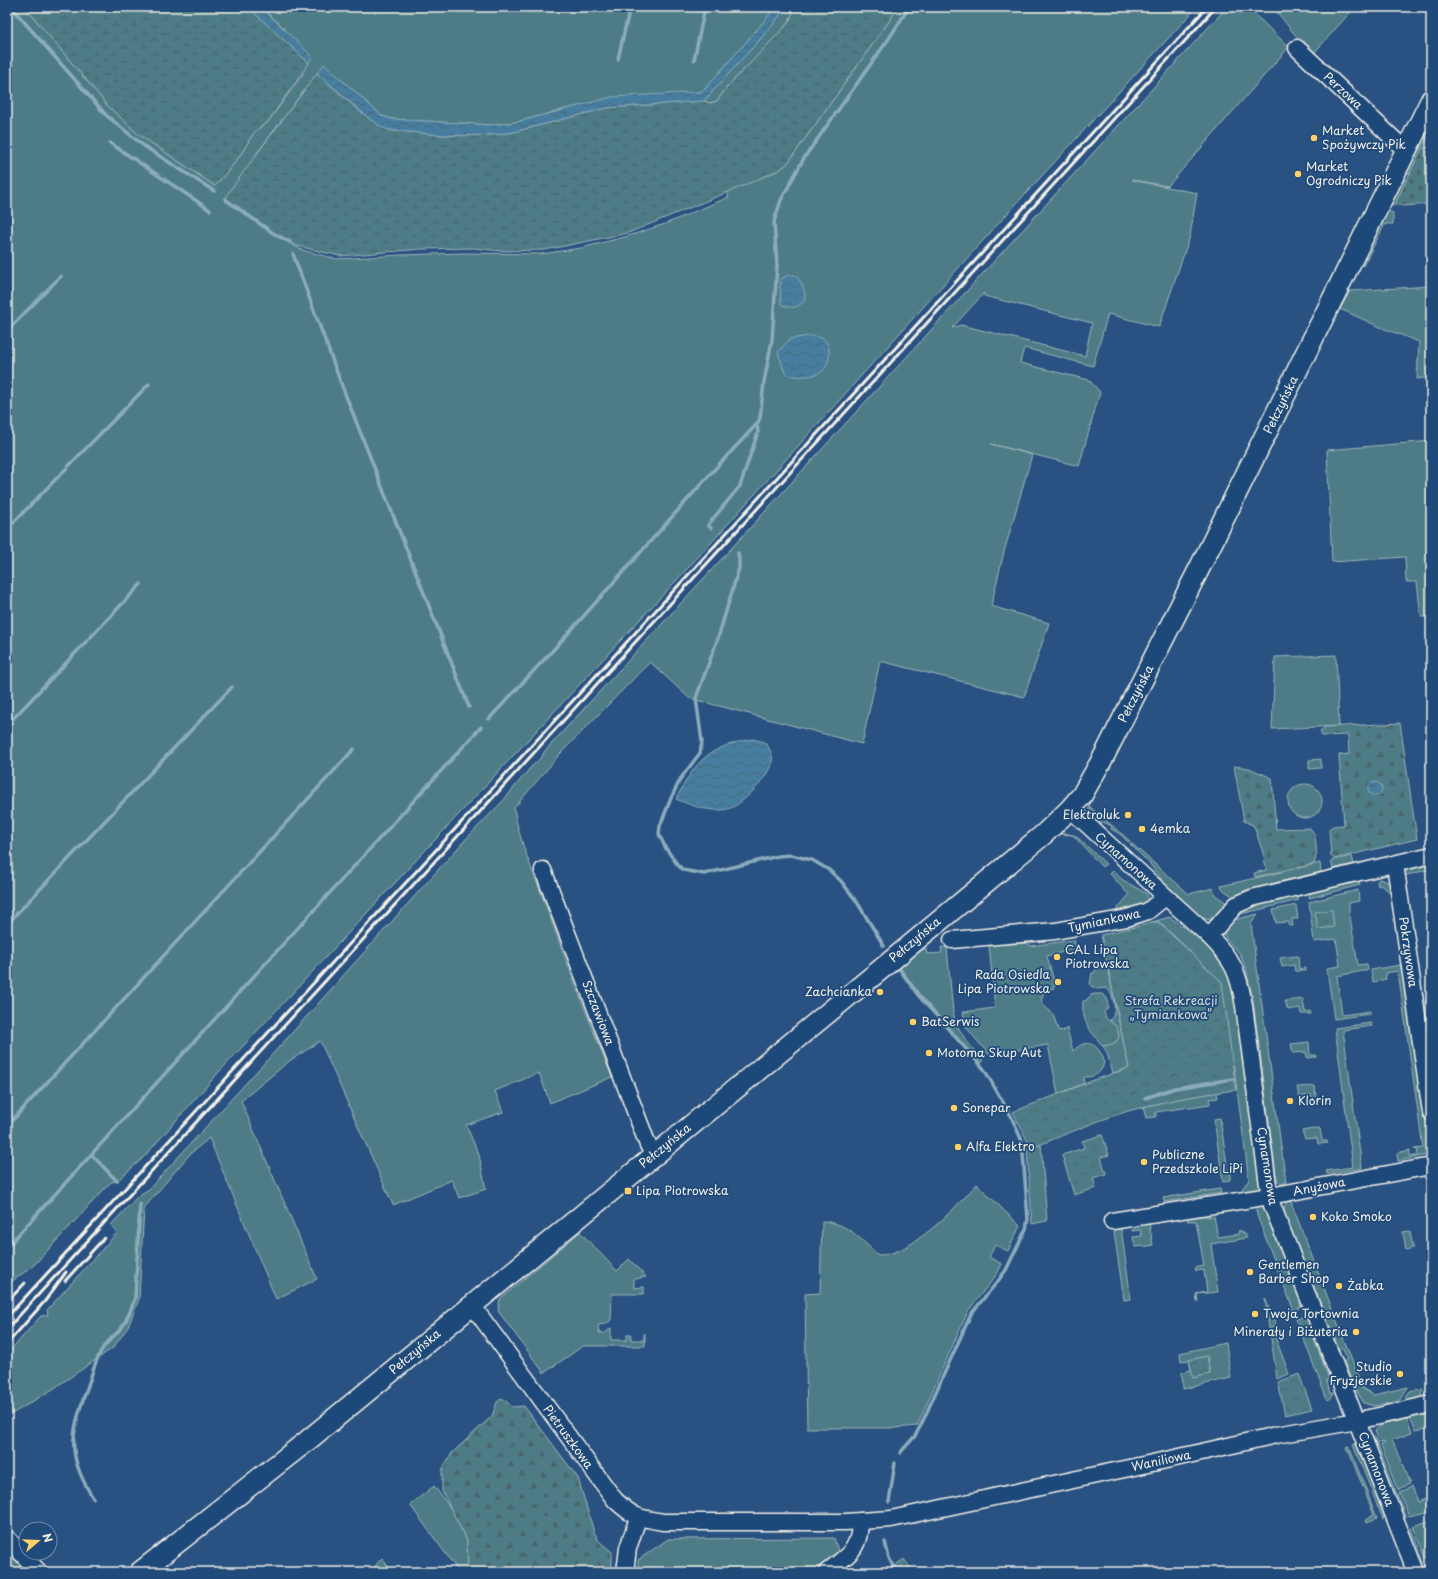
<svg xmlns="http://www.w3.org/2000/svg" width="1438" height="1579" viewBox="0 0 1438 1579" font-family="'Playpen Sans',sans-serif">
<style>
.grass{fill:#4d7c87;stroke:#a0b6b8;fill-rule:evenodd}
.forest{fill:url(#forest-firs);stroke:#a0b6b8}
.wetland{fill:url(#wetland-marsh);stroke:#a0b6b8}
.cemetery{fill:url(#cemetery-stones);stroke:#a0b6b8}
.park{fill:url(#park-crowns);stroke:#a0b6b8}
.water{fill:url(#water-waves);stroke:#8cacbc}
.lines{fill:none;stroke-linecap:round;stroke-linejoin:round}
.stream{stroke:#8cacbc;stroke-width:3.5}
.minor-casing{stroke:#f4f1e8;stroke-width:19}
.major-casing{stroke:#f4f1e8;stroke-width:23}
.minor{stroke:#1f4a7a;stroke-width:16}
.major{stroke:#1f4a7a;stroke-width:20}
.rail{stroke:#f4f1e8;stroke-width:3}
.poi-dot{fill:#ffd166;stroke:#1f4a7a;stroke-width:1.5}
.labels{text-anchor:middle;stroke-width:3.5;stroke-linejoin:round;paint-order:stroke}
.street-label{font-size:12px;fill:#f4f1e8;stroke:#1f4a7a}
.poi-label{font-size:12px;fill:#f4f1e8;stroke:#1f4a7a;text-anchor:start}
.park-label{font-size:12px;fill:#dbdfd9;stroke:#1f4a7a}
</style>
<defs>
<pattern id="forest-firs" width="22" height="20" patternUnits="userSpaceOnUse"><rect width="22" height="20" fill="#4d7c87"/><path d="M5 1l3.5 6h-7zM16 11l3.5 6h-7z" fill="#4b656a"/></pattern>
<pattern id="wetland-marsh" width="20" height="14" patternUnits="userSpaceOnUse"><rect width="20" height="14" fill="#4d7c87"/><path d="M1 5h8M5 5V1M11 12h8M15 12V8" fill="none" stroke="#4b656a"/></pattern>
<pattern id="cemetery-stones" width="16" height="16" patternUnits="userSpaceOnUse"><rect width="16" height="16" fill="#4d7c87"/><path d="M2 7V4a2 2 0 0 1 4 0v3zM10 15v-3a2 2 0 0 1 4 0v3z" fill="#4b656a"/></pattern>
<pattern id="park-crowns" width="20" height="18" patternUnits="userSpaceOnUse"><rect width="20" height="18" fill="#4d7c87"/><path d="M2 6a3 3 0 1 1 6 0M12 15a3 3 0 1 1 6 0" fill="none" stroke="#4b656a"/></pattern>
<pattern id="water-waves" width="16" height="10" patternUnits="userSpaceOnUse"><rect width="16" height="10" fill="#467e9f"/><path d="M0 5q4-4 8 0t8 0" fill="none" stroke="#476677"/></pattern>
</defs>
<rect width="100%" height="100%" fill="#295181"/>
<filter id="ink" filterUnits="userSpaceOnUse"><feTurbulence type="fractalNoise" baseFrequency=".025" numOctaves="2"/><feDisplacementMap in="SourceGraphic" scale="8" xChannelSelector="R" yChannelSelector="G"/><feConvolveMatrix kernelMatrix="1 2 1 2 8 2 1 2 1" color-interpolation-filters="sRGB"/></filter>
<g filter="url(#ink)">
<g class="grass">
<path d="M7,7H25L108,106L138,134L215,186C224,175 234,165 241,154C249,142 253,129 267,123L303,74L285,29L261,7H774L767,18L704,90L699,92L569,108L517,122L491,125L392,119L382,116L324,64L254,157L278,237L302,250L337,259L401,255L462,253L541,254L581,248L625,237L665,224L729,197L727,192L779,170L787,164L890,20L897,7H1197L1007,214L701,554L219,1072L143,1158L117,1181L111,1182L34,1265L7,1285Z"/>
<polygon points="783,7 795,7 790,20 783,29 728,86 717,101 710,103 704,101 772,26 782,12"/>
<path d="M1227,7H1238L1240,10L1248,8L1289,47L1168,186L1132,180L1197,193L1190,236L1159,327L1108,314L1093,366L1024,348L1020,363L1089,380L1100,392L1079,466L991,444L1032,455L1004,552L991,606L1049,623L1024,697L880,661L862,744L689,698L650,662L560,754L514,808C519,842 534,874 546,906C567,964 589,1021 612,1077L550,1103L539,1073L495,1091L503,1112L466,1125L479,1155L486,1189L459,1198L452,1180L393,1205L320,1041L288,1062L241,1101L317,1279L276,1299L209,1138L189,1155L144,1208L139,1299L128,1327L113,1348L53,1389L7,1417V1354L41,1316L48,1315L47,1310L117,1233L111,1225L139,1195L149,1189L290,1035L465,840L503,801L531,767L542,757L544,752C773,504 999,255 1227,7ZM984,293V296L1092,323L1085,356L961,325L952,328Z"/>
<polygon points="1273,7 1355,7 1314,53 1300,41"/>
<polygon points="1431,121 1431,130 1410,174 1406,172"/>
<polygon points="1403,178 1407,180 1395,206 1390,204"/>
<polygon points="1387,211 1393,213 1393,224 1385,224 1363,266 1361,263"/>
<polygon points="1431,286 1431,377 1417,379 1419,342 1380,327 1340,309 1350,291"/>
<polygon points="1431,441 1431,617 1421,617 1417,582 1406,582 1405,557 1332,562 1327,450"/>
<polygon points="1336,655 1339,726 1272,729 1275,657"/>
<polygon points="1321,759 1321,768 1309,769 1309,760"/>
<circle cx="1305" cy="801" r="17"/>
<path d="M1090,801H1092L1089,806L1130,841L1128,842L1120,834L1111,829L1112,826L1103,822L1101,824C1093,819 1086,811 1090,801Z"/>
<polygon points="1065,833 1076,836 1106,864 1102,867 1073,835 1060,834"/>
<polygon points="1131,843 1189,894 1213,888 1215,895 1227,903 1210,920 1202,918 1164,883 1150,864 1130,844"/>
<polygon points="1352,856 1354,864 1333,869 1331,861"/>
<polygon points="1431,861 1431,869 1403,876 1406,869"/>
<polygon points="1320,863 1321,872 1246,890 1234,897 1222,889 1221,886"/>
<polygon points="1113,871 1123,880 1147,894 1148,898 1145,903 1146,906 1118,914 1117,909 1129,895 1110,874"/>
<polygon points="1380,879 1391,883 1392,891 1389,891 1380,885 1378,886 1377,881"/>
<polygon points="1358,880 1360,885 1309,898 1310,892"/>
<polygon points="1358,890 1359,901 1349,903 1349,911 1358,965 1367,964 1368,970 1337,976 1342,1015 1370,1011 1370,1014 1334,1019 1327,968 1340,966 1336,939 1314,942 1309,902"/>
<polygon points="1295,895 1299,900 1237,915 1248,907"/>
<polygon points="1296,905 1298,919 1292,919 1293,926 1289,926 1289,922 1276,923 1273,910"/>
<polygon points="1258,914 1251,924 1286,1183 1281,1184 1278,1181 1276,1174 1253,1000 1246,969 1240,954 1225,937 1224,933 1233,920"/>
<polygon points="1170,917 1191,933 1193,930 1219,955 1235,991 1261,1187 1257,1191 1246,1194 1242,1189 1249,1180 1234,1068 1190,951 1159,922 1152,922"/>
<path d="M1074,940L1076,949L1047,956L1055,985L1054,986V988L1051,989L1049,988C1043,991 1041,997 1042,1004L1053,1014L1058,1030L1063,1031L1067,1028L1073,1051C1087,1037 1099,1044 1104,1061C1103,1072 1096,1077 1085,1077L1083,1080L1085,1083L1058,1094L1048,1045L989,1055L965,1026L963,1012L995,1008L989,945L1029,943L1030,946Z"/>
<path d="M941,947L947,948L953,1012C958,1034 969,1043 983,1061L979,1063L920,995L900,967L920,949H926L927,954L942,953Z"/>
<polygon points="1296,956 1298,956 1299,969 1305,968 1305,971 1295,971 1294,965 1282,967 1280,958"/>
<path d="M1096,961L1102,962L1106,961L1129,1068L1113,1073L1107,1053L1103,1046L1116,1042L1114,1025L1110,1020C1118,1014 1114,993 1106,988L1096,989L1090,985L1092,973H1094L1097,967Z"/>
<polygon points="1406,964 1431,1141 1431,1154 1398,1161 1397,1153 1410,1150 1409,1156 1417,1156 1418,1150 1414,1149 1423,1148 1398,971 1385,973 1386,979 1373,982 1371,970"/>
<polygon points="1302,999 1303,999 1305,1012 1310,1011 1311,1014 1301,1014 1300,1008 1288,1010 1285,1001"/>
<polygon points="1371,1023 1372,1026 1343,1030 1362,1168 1327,1174 1326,1171 1353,1167 1335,1028"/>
<polygon points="1309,1042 1310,1055 1316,1055 1316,1057 1307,1058 1306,1052 1293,1053 1291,1044"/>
<polygon points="1315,1086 1316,1098 1321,1098 1321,1100 1312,1100 1311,1095 1299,1097 1297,1087"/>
<polygon points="1217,1092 1218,1098 1209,1099 1210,1104 1156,1112 1156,1117 1146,1118 1143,1107 1178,1098"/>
<polygon points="1220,1118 1228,1171 1230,1171 1231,1176 1229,1181 1223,1182 1214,1119"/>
<polygon points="1319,1128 1320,1129 1322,1141 1327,1141 1328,1143 1318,1144 1317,1138 1305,1139 1302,1131"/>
<polygon points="1041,1144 1047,1221 1032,1224 1027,1150"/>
<path d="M977,1184L1020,1226L1008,1251L995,1245L989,1257L1002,1264L997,1274L968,1311L917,1426L895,1428H807L805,1294L820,1293L822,1221C848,1223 859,1238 878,1255C911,1256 956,1207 977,1184Z"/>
<polygon points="1220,1189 1221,1193 1164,1202 1163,1198"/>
<path d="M1288,1201L1291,1202L1363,1389L1374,1395L1408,1387L1399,1401L1374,1406L1364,1403L1354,1387L1344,1361L1347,1359L1343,1349L1339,1350L1287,1221C1285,1213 1281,1207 1288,1201Z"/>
<polygon points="1255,1203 1264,1205 1303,1302 1299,1308 1285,1314 1285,1312 1293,1309 1258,1218"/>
<polygon points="1206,1214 1207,1217 1214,1216 1218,1237 1238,1234 1239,1230 1245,1234 1247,1238 1211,1244 1218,1292 1197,1294 1198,1302 1197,1302 1196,1294 1207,1292 1204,1270 1196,1271 1195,1268 1204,1266 1196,1221 1187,1221 1189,1217"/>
<polygon points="1149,1223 1153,1245 1143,1247 1143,1246 1135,1247 1133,1237 1142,1236 1140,1230 1132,1231 1133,1226"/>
<polygon points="1113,1225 1115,1229 1121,1228 1131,1299 1124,1300"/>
<polygon points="580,1232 617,1271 629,1259 646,1277 634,1279 634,1288 644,1287 644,1294 612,1294 611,1320 606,1324 598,1325 599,1333 605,1333 611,1328 611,1340 627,1340 627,1334 631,1334 631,1340 644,1340 644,1334 645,1333 645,1346 583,1346 544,1373 498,1311 500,1299"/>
<polygon points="1265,1298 1276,1326 1269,1329"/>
<polygon points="1303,1317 1310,1319 1318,1338 1314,1339 1329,1379 1326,1380 1331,1393 1334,1392 1334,1393 1330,1399 1327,1400 1296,1319"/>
<polygon points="1273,1331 1289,1374 1277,1379 1270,1332"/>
<polygon points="1226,1343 1231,1378 1183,1389 1182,1372 1191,1370 1189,1360 1181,1361 1180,1353"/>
<polygon points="1423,1389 1422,1399 1401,1405 1410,1392"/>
<polygon points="1431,1414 1431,1428 1416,1431 1410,1418"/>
<polygon points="1407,1419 1412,1433 1392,1440 1410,1484 1398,1489 1381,1445 1385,1443 1384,1442 1380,1443 1375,1431 1380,1425"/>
<polygon points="1375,1437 1406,1517 1401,1518 1370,1439"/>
<polygon points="1359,1442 1385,1512 1383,1519 1353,1445"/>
<polygon points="1349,1446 1377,1518 1367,1522 1366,1519 1374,1515 1347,1447"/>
<polygon points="434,1486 452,1510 467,1541 468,1572 459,1572 410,1505"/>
<polygon points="1412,1487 1418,1502 1430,1497 1431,1511 1409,1516 1399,1492"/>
<polygon points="1431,1521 1431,1556 1426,1558 1413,1527"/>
<polygon points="1411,1528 1428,1572 1422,1572 1406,1530"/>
<polygon points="834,1538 838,1551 813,1572 638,1572 638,1560 668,1539"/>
<path d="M7,1547C14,1554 24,1561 20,1572H13L8,1567L12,1563L7,1558Z"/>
<polygon points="382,1558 392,1572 379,1572 375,1566"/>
</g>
<g class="forest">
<polygon points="1400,723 1417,839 1334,859 1331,856 1329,829 1333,826 1344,825 1339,755 1349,754 1348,735 1322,736 1320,731 1325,727"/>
<path d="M1234,766L1249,768L1272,778L1276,829L1310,828C1317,835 1318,855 1314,864L1255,877L1254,873L1266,870L1264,856L1254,826L1244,821Z"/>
<path d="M502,1398C514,1406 506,1408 524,1406L578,1478L594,1532L599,1541L612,1552V1572H468L467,1541L442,1491V1470L452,1453L492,1416L497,1402Z"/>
<polygon points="904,1559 913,1572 892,1572 890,1569"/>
</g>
<g class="wetland">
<path d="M25,7H248L309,63L267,123C253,129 249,142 241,154C234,165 224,175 215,186L138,134L108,106Z"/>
<path d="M795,7H897L890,20L787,164L779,170L738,188L628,233L545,250L501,251L474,248L421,249L340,256L297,246L278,237L225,201L228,193L317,73C338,91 362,117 386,129C393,132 403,131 410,132C445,136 480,138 514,132L606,108L704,101L710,103L717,101L728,86L783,29L790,20Z"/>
</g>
<polygon class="cemetery" points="1431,147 1431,204 1403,206 1395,204 1422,148"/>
<g class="park">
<polygon points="1332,910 1334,927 1318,929 1315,912"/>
<path d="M1149,922H1158L1222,982L1236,1090C1205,1094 1174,1099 1143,1107C1103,1117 1065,1135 1027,1150V1140L1013,1112L1094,1080L1129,1068L1101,935L1147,924Z"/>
<path d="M1095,994H1102L1107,998L1108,1007L1104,1012L1106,1018L1117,1027L1119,1036L1118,1039L1113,1044L1103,1046C1091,1032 1081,1021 1083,1001H1085L1091,995Z"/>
<polygon points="1102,1135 1109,1155 1101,1157 1106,1174 1093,1178 1096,1188 1074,1195 1062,1155 1084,1148 1082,1141"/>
<polygon points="1410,1231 1413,1248 1406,1250 1403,1232"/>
<polygon points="1207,1356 1210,1374 1193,1378 1189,1360"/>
<polygon points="1299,1374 1312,1409 1285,1415 1278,1382"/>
</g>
<g class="water">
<polygon points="248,7 261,7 312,56 309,63"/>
<path d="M774,7H783L782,12L772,26L704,101L606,108L514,132C472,139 430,134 388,130L380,126L371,120L317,73L324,64L382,116L392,119L491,125L517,122L612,97L699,92L704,90L767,18Z"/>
<path d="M795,275C801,281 805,289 805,298C801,308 790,310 781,304L780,288L781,279L786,276Z"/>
<path d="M802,337C809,336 817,335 823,339C833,346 830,366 821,372C816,375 811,376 806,376C797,377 793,377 785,373L778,352L790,339Z"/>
<path d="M752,739L765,742C769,748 774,755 772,762C768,777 747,800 733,807C716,815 692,806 676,799C696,760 708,747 752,739Z"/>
<circle cx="1375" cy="789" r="7"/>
</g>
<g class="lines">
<g class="stream">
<polyline points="11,7 106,115 144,146 214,191"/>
<polyline points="618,59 630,7"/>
<polyline points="694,60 705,7"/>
<polyline points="110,143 210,210"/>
<polyline points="225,199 273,233 290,242"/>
<polyline points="293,254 342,386 469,707"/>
<polyline points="7,331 61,276"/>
<polyline points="711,528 708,525 740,486 758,432 757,424"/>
<polyline points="7,529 149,384"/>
<polyline points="738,553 739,559 739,568 718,638 696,698 702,742 700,753 681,778 671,798 660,826 659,834 665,847 677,864 683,870 704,874 778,856 791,855 812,860 829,870 841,881 857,902 884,946"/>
<polyline points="489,719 565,637 713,471 757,424 760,418 764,382 772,340 777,265 774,222 781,200 804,158 890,37 909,7"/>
<polyline points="7,725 141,584"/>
<polyline points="7,924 232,687"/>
<polyline points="1145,1098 1175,1088 1233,1079"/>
<polyline points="7,1126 354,749"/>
<polyline points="91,1154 117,1181"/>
<polyline points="7,1247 481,727"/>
<polyline points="900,1453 915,1436 921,1425 971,1314 998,1281 1006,1270 1026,1229 1028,1219 1022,1141 1011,1116 984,1069 918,995 900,970"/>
<path d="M93,1498C67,1456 70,1437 86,1391C91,1378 94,1364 101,1351C106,1342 116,1335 123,1326C128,1317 132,1308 135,1298L140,1204"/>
<polyline points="889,1502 895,1463"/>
<polyline points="885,1542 889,1558 896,1572"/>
</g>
<defs>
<g id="minor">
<polyline points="1297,48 1399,144 1407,148"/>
<path d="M1070,809L1209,936C1233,960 1239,973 1244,1006L1268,1185L1272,1205L1416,1572"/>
<polyline points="1395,864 1431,1112"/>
<polyline points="543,870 648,1145 654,1155"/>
<polyline points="1209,936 1236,905 1252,898 1431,855"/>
<polyline points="952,940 1055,931 1127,918 1148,911 1165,897"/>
<polyline points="1112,1221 1270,1196 1431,1166"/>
<path d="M472,1305L615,1500C633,1517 638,1518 663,1522H845L891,1519L1171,1459L1276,1435L1357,1421L1431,1404"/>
<polyline points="7,1538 39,1572"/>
<polyline points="625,1572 628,1548 638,1518"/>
<path d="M827,1572C848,1555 860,1550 860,1521"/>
</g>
<polyline id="major" points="140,1572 307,1441 891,961 1044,834 1070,809 1082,795 1104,756 1199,569 1431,100"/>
</defs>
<use href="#minor" class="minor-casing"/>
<use href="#major" class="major-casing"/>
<use href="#minor" class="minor"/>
<use href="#major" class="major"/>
<g class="rail">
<polyline points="65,1281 104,1238"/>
<polyline points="7,1302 25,1283"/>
<polyline points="7,1317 635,633 1207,7"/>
<polyline points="7,1329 1216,7"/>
<polyline points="7,1344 45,1301 66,1272"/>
</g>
</g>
</g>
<g class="poi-dot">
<circle cx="1314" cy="138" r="4"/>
<circle cx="1298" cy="174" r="4"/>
<circle cx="1128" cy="815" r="4"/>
<circle cx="1142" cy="829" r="4"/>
<circle cx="1057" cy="957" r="4"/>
<circle cx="1058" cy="982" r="4"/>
<circle cx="880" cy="992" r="4"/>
<circle cx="913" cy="1022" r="4"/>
<circle cx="929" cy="1053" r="4"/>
<circle cx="1290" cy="1101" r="4"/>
<circle cx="954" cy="1108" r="4"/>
<circle cx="958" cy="1147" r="4"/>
<circle cx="1144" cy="1162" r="4"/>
<rect x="624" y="1187" width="8" height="8" rx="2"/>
<circle cx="1313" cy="1217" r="4"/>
<circle cx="1250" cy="1272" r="4"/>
<circle cx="1339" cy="1286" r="4"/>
<circle cx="1255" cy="1314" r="4"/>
<circle cx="1356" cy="1332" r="4"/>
<circle cx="1400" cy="1374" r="4"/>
</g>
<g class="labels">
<g class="street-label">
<text transform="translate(1343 91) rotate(43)" y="4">Perzowa</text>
<text transform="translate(1281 405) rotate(-64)" y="4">Pełczyńska</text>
<text transform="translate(1136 694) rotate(-63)" y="4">Pełczyńska</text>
<text transform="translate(1126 861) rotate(42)" y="4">Cynamonowa</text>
<text transform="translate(1104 921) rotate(-12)" y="4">Tymiankowa</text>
<text transform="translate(915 940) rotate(-40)" y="4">Pełczyńska</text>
<text transform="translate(1408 952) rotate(82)" y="4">Pokrzywowa</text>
<text transform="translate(598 1013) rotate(69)" y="4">Szczawiowa</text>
<text transform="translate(665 1146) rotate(-39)" y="4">Pełczyńska</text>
<text transform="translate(1267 1166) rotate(81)" y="4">Cynamonowa</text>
<text transform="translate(1319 1187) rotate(-11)" y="4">Anyżowa</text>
<text transform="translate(415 1352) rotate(-40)" y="4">Pełczyńska</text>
<text transform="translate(568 1437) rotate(54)" y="4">Pietruszkowa</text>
<text transform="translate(1161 1461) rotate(-12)" y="4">Waniliowa</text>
<text transform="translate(1376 1469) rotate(69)" y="4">Cynamonowa</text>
</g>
<g class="poi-label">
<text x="1322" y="135">Market<tspan x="1322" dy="14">Spożywczy Pik</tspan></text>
<text x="1306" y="171">Market<tspan x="1306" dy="14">Ogrodniczy Pik</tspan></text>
<text x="1120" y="819" text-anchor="end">Elektroluk</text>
<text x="1150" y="833">4emka</text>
<text x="1065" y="954">CAL Lipa<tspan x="1065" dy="14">Piotrowska</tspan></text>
<text x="1050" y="979" text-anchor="end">Rada Osiedla<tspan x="1050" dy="14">Lipa Piotrowska</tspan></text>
<text x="872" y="996" text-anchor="end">Zachcianka</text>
<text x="921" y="1026">BatSerwis</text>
<text x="937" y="1057">Motoma Skup Aut</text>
<text x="1298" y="1105">Klorin</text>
<text x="962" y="1112">Sonepar</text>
<text x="966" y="1151">Alfa Elektro</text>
<text x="1152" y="1159">Publiczne<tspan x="1152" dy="14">Przedszkole LiPi</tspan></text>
<text x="636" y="1195">Lipa Piotrowska</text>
<text x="1321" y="1221">Koko Smoko</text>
<text x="1258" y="1269">Gentlemen<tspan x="1258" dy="14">Barber Shop</tspan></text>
<text x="1347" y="1290">Żabka</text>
<text x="1263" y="1318">Twoja Tortownia</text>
<text x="1348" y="1336" text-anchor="end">Minerały i Biżuteria</text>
<text x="1392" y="1371" text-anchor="end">Studio<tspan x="1392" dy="14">Fryzjerskie</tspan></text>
</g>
<g class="park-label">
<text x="1171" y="1005">Strefa Rekreacji<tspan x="1171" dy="14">„Tymiankowa”</tspan></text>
</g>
</g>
<rect width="1438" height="1579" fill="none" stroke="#1f4a7a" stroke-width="24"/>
<rect x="12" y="12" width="1414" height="1555" fill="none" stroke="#f4f1e8" stroke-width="1.5" filter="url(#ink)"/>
<g transform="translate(38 1541) rotate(71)"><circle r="19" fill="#1f4a7a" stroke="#748da6"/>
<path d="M0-3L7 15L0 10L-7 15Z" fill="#ffd166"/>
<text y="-6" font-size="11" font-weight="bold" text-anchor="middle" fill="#f4f1e8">N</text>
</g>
</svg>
